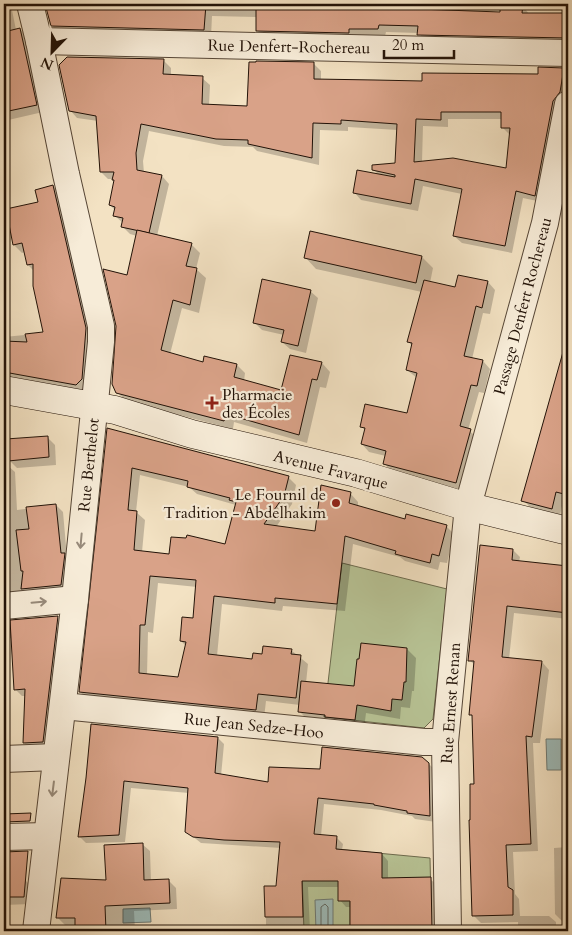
<svg xmlns="http://www.w3.org/2000/svg" width="572" height="935" viewBox="0 0 572 935" font-family="Cardo,serif">
<style>
.green{fill:#b8c496;stroke:#6d6b4e}
.water{fill:#9dbcbb;stroke:#6c7873}
.shadow{fill:#0003;fill-rule:evenodd}
.lines{fill:none;stroke-linecap:round;stroke-linejoin:round}
.shore{stroke:#606761;stroke-width:1}
.building{fill:#d9a288;stroke:#221207;fill-rule:evenodd}
.street-casing{stroke:#564636;stroke-width:28}
.secondary-casing{stroke:#221207;stroke-width:29}
.street{stroke:#f7ecd8;stroke-width:26}
.secondary{stroke:#f7ecd8;stroke-width:28}
.oneway{stroke:#978a7a}
.poi-dot{fill:#8f2418;stroke:#f7ecd8;stroke-width:2}
.labels{text-anchor:middle;stroke-width:4.5;stroke-linejoin:round;paint-order:stroke}
.street-label{font-size:16px;fill:#221207;stroke:#f7ecd8}
.poi-label{font-size:16px;fill:#221207;stroke:#f7ecd8;text-anchor:start}
</style>
<rect width="100%" height="100%" fill="#f3e2c3"/>
<filter id="stains"><feTurbulence type="fractalNoise" baseFrequency=".004" numOctaves="4"/><feColorMatrix values="0 0 0 0 .2 0 0 0 0 .09 0 0 0 0 .02 0 0 0 .5 -.17"/></filter>
<radialGradient id="worn" r=".72"><stop offset=".6" stop-color="#630" stop-opacity="0"/><stop offset="1" stop-color="#630" stop-opacity=".3"/></radialGradient>
<g class="green">
<polygon points="342,563 447,589 433,719 424,728 324,717"/>
<polygon points="301,844 313,847 430,858 431,901 350,902 350,931 304,931"/>
</g>
<g class="water">
<polygon points="546,739 561,739 561,770 547,770"/>
<polygon points="333,899 333,931 316,931 315,900"/>
<polygon points="150,908 151,922 123,923 123,909"/>
</g>
<g class="shadow">
<polygon points="4,4 12,10 16,30 20,29 28,37 43,112 4,121"/>
<polygon points="46,4 399,4 401,6 401,9 501,13 501,4 514,4 522,5 529,14 568,14 568,45 426,42 419,33 386,32 385,36 265,38 257,30 257,17 212,16 211,37 60,33 52,26"/>
<path d="M163,60L171,68V76L202,78L210,85L209,105L248,107L314,64L321,71V80L423,83L539,75V69H568V99L542,202L523,198L512,253L462,243L454,236L462,194L423,186L418,211L361,200L354,192L379,175L373,169L396,164L398,130L348,127V131L320,130L319,165L257,151L253,147L224,146L149,131L143,161L144,173L162,176L169,184L157,236L191,244L200,253L196,269L206,278L199,313L182,308L170,354L204,363L237,365L245,373L244,381L282,392L322,363L330,372L326,388L320,387L307,443L234,422L233,429L126,401L117,392L128,276L137,236L130,234L122,226L123,223L114,215L115,210L110,205L115,181L113,179H108L101,172L98,121L77,118L70,110ZM448,119H502V127L510,135L508,170L422,162L423,126L448,127Z"/>
<polygon points="53,186 61,194 93,336 84,392 4,378 4,337 45,333 34,271 28,265 25,252 22,253 14,245 39,203"/>
<polygon points="568,189 568,210 565,207"/>
<polygon points="305,257 422,257 433,268 430,283 456,289 488,282 495,290 490,314 483,313 472,359 483,361 490,369 484,393 479,392 468,430 478,438 463,490 391,471 384,463 386,456 369,452 362,444 366,431 361,426 408,414 417,378 407,370 412,346 408,341 422,292 316,269"/>
<polygon points="310,291 318,298 306,353 290,349 282,342 284,335 262,330 254,322"/>
<polygon points="568,337 568,507 562,506 560,516 531,508 523,500"/>
<path d="M108,430L288,477L296,485L292,504L276,527L316,532L350,493L358,502V507L406,520L446,526L454,534L447,563L440,562L438,570L405,561L400,557L353,544L345,611L283,606L282,611L222,604L217,656L254,660L263,656L291,650L308,664L306,683L355,687L407,649L416,658L414,691H412L410,708L401,707L400,719L366,713L364,729L308,720L299,711L300,705L266,701L264,718L89,700L80,692ZM140,475L189,487L197,494L236,505L226,546L170,555L142,552L145,520L136,512ZM158,583L197,587L194,620L181,641L186,646L179,679L147,675L148,632L153,633Z"/>
<polygon points="47,437 55,445 56,465 17,468 9,460"/>
<polygon points="4,465 7,465 15,472 17,510 56,505 63,512 67,557 68,592 4,601"/>
<polygon points="513,550 520,557 519,562 568,567 568,619 514,613 509,659 542,662 549,670 540,743 533,743 538,851 513,852 515,894 519,899 520,916 549,916 556,922 556,931 518,931 518,922 481,923 473,915 474,718 470,714 475,665 469,660"/>
<polygon points="57,617 65,624 50,749 31,750 24,743 26,696 22,696 15,689 12,638 4,639 4,622"/>
<polygon points="92,725 218,738 224,744 221,776 269,783 321,770 428,763 435,770 436,822 415,819 412,816 381,810 324,804 321,836 336,837 343,844 342,850 382,854 388,861 388,879 430,879 437,885 438,931 352,931 351,907 346,907 340,900 340,887 308,887 310,931 266,931 266,887 277,888 281,848 201,843 186,831 189,793 131,788 125,842 86,843 79,836"/>
<polygon points="142,844 150,851 151,881 168,880 176,888 177,909 134,911 135,931 76,931 76,925 65,925 58,918 107,881"/>
<polygon points="568,847 568,920 562,921 555,914 554,848"/>
<polygon points="4,880 25,880 32,887 31,904 4,905"/>
</g>
<g class="lines">
<polyline class="shore" points="321,931 321,907 325,904 328,907 328,931"/>
</g>
<g class="building">
<polygon points="45,4 206,4 204,30 51,26"/>
<polygon points="256,4 391,4 390,8 500,12 500,4 523,4 522,13 568,13 568,38 417,35 418,26 379,25 378,29 349,29 349,33 256,31"/>
<polygon points="20,28 37,105 4,112 4,32"/>
<path d="M67,57L164,59L163,74L203,76L202,104L247,106L249,62H256V61L314,62V79L375,80L422,81V73L538,74V67L564,68L560,92L553,101L535,196L516,191L505,246L453,236L462,189L415,179L411,204L353,193L357,170L395,177V175L372,170V165L395,163L397,124L341,120V124L313,123L312,158L248,144V140L216,139L141,124L136,153L137,170L162,175L149,233L121,227L123,218L113,216L115,207L109,205L114,180H112L114,172H100L96,116L69,111L59,65ZM441,112H501V128H510L506,168L453,158L414,162L416,119L441,120Z"/>
<polygon points="53,185 86,328 82,379 76,385 4,372 4,341 27,342 25,334 43,332 33,286 33,264 27,265 22,243 13,245 6,209 38,202 35,190"/>
<polygon points="137,230 192,243 186,266 197,268 190,305 173,300 161,350 203,362 204,356 237,364 234,377 281,390 290,355 322,362 317,380 312,379 299,435 226,414 224,421 116,393 112,384 116,326 103,269 127,275"/>
<polygon points="310,231 422,256 416,283 304,258"/>
<polygon points="458,275 488,281 482,308 476,306 464,356 483,360 477,386 471,385 460,426 471,429 456,483 383,464 386,451 361,444 365,428 360,427 365,404 407,413 417,373 406,370 412,343 407,342 424,280 455,287"/>
<polygon points="262,279 311,290 298,346 281,342 284,330 253,323"/>
<polygon points="563,352 568,353 568,495 556,492 552,509 521,501"/>
<path d="M107,428L289,476L284,496L264,524L315,531L321,485L351,492L349,503L405,519L406,514L447,525L439,556L432,554L430,563L395,554L396,551L345,536L337,604L275,598V603L214,596L208,654L252,659L253,653L262,654L263,646L292,649L291,654L301,655L296,698L258,694L256,710L79,692ZM132,468L188,481L187,487L230,498L229,500L236,502L225,544L187,535L186,538L171,537L169,554L134,550L137,511L128,510ZM150,576L196,580L193,618L182,617L180,641L186,642L178,677L139,673L140,625H145Z"/>
<polygon points="48,436 49,457 8,461 6,439"/>
<polygon points="56,504 61,553 65,553 61,585 21,589 23,571 21,571 16,530 29,529 26,507"/>
<polygon points="480,545 513,549 512,560 568,566 568,613 507,606 502,657 542,661 532,737 526,736 531,844 506,845 508,887 513,890 513,915 472,916 469,820 470,820 470,784 474,784 472,715 469,715 474,661 468,661"/>
<polygon points="58,616 43,742 23,743 25,689 14,690 10,620"/>
<polygon points="361,643 407,648 406,682 404,682 402,700 392,699 391,711 357,705 355,720 325,717 325,715 298,712 301,681 354,686 357,659 359,659"/>
<polygon points="91,724 218,737 215,773 268,782 269,767 320,769 322,747 422,757 429,763 430,816 407,813 407,811 374,805 374,804 318,798 314,834 337,836 336,849 382,853 382,878 431,877 432,931 350,931 350,901 338,901 338,881 302,881 303,917 265,917 264,886 276,886 280,842 224,840 193,837 185,832 188,788 124,781 119,835 78,837 86,778"/>
<polygon points="31,813 30,821 4,822 4,814"/>
<polygon points="143,843 144,880 169,879 170,903 105,906 106,931 75,931 75,918 56,918 61,878 106,880 104,845"/>
<polygon points="28,851 24,897 4,897 4,852"/>
</g>
<g class="lines">
<defs>
<g id="street">
<polyline points="30,4 39,41 66,174 101,326 101,342 75,599 36,931"/>
<polyline points="39,41 568,53"/>
<polyline points="4,606 75,599"/>
<polyline points="63,706 424,742 445,742"/>
<polyline points="4,759 56,757"/>
<polyline points="4,837 47,836"/>
<polyline points="448,931 445,742 468,506 545,223 568,104"/>
</g>
<polyline id="secondary" points="4,390 115,410 192,434 356,473 458,504 568,531"/>
</defs>
<use href="#street" class="street-casing"/>
<use href="#secondary" class="secondary-casing"/>
<use href="#street" class="street"/>
<use href="#secondary" class="secondary"/>
</g>
<defs><path id="oneway-shaft" d="M-6 0H5M1.5-3L5.5 0L1.5 3" fill="none" stroke-width="1.6" stroke-linecap="round" stroke-linejoin="round" transform="scale(1.25)"/></defs>
<g class="oneway">
<use href="#oneway-shaft" transform="translate(81 541) rotate(95)"/>
<use href="#oneway-shaft" transform="translate(39 602) rotate(-5)"/>
<use href="#oneway-shaft" transform="translate(53 789) rotate(97)"/>
</g>
<g class="poi-dot">
<path d="M209.5 395.5h5v5h5v5h-5v5h-5v-5h-5v-5h5z"/>
<circle cx="336" cy="503" r="5"/>
</g>
<g class="labels">
<g class="street-label">
<text transform="translate(289 46) rotate(1)" y="6">Rue Denfert-Rochereau</text>
<text transform="translate(522 306) rotate(-75)" y="6">Passage Denfert Rochereau</text>
<text transform="translate(88 465) rotate(-84)" y="6">Rue Berthelot</text>
<text transform="translate(331 469) rotate(14)" y="6">Avenue Favarque</text>
<text transform="translate(450 703) rotate(-86)" y="6">Rue Ernest Renan</text>
<text transform="translate(254 725) rotate(6)" y="6">Rue Jean Sedze-Hoo</text>
</g>
<g class="poi-label">
<text x="222" y="400">Pharmacie<tspan x="222" dy="18">des Écoles</tspan></text>
<text x="326" y="500" text-anchor="end">Le Fournil de<tspan x="326" dy="18">Tradition - Abdelhakim</tspan></text>
</g>
</g>
<rect width="572" height="935" fill="none" stroke="#f3e2c3" stroke-width="20"/>
<rect x="5" y="5" width="562" height="925" fill="none" stroke="#221207" stroke-width="2.5"/>
<rect x="10" y="10" width="552" height="915" fill="none" stroke="#221207"/>
<g transform="translate(52 52) rotate(203)" stroke="#f7ecd8" stroke-width="4" paint-order="stroke">
<path d="M0-4L9 19L0 12L-9 19Z" fill="#221207"/>
<text y="-8" font-size="14" font-weight="bold" text-anchor="middle" fill="#221207">N</text>
</g>
<path d="M384 50v8h70v-8" fill="none" stroke="#221207" stroke-width="2.5"/>
<text x="392" y="50" font-size="15" fill="#221207" stroke="#f7ecd8" stroke-width="4" paint-order="stroke">20 m</text>
<rect width="100%" height="100%" filter="url(#stains)"/>
<rect width="100%" height="100%" fill="url(#worn)"/>
</svg>
